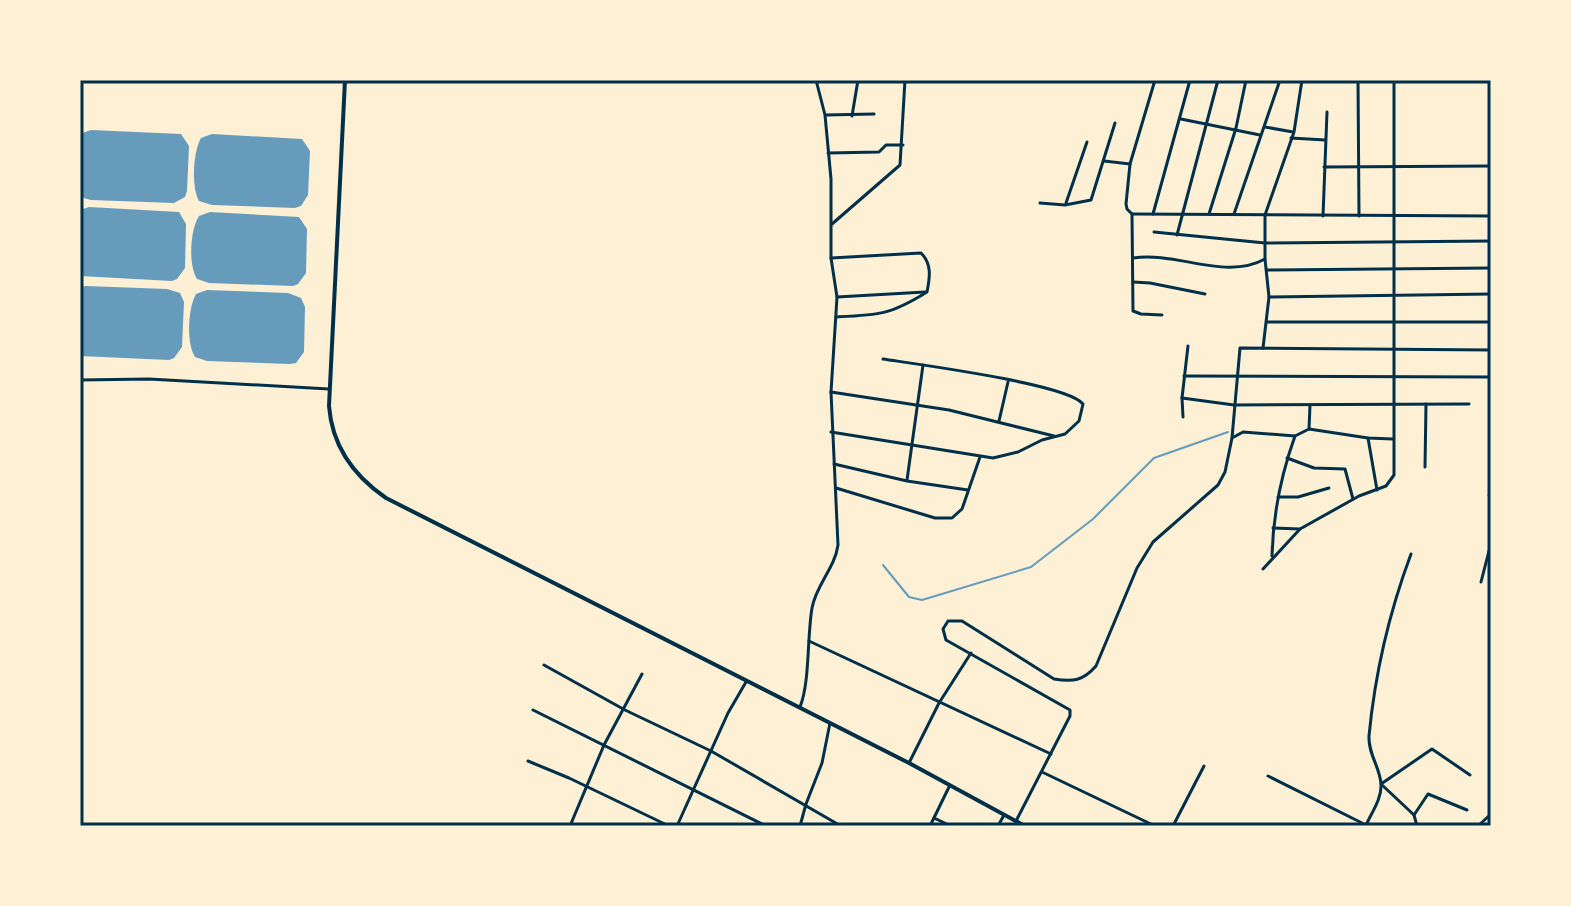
<svg xmlns="http://www.w3.org/2000/svg" width="1571" height="906" viewBox="0 0 1571 906" font-family="Cabin,sans-serif">
<style>
.water{fill:#669bbc}
.lines{fill:none;stroke-linecap:round;stroke-linejoin:round}
.stream{stroke:#669bbc;stroke-width:2}
.minor{stroke:#003049;stroke-width:3}
.tertiary{stroke:#003049;stroke-width:4}
.neatline{fill:none;stroke:#003049;stroke-width:3}
</style>
<rect width="100%" height="100%" fill="#fdf0d5"/>
<g class="water">
<polygon points="91,130 181,134 189,146 187,191 185,197 174,203 91,200 80,197 80,134"/>
<path d="M212,134L302,139L310,151L308,195L301,206L295,208L212,205L199,201C191,187 193,152 201,138Z"/>
<polygon points="89,207 179,212 186,224 185,268 177,279 172,281 80,276 80,210"/>
<path d="M210,212L299,217L307,229L306,273L298,284L293,286L209,283L197,279C188,265 190,230 199,216Z"/>
<polygon points="86,286 167,289 180,293 184,302 182,347 174,358 169,360 80,356 80,287"/>
<path d="M207,290L288,293L301,298L305,307L304,352L296,363L290,364L207,361L195,357C186,343 188,308 196,294Z"/>
</g>
<g class="lines">
<polyline class="stream" points="883,565 909,597 922,600 1031,567 1093,519 1154,458 1228,432"/>
<g class="minor">
<polyline points="1155,80 1130,164 1126,204 1127,209 1132,214 1133,311 1141,314 1162,315"/>
<polyline points="1358,80 1359,216"/>
<polyline points="826,115 874,114"/>
<polyline points="852,116 858,80"/>
<polyline points="1181,119 1260,135"/>
<polyline points="1265,127 1293,132"/>
<polyline points="1291,138 1325,140"/>
<polyline points="828,153 879,152 886,145 903,145"/>
<polyline points="1104,161 1130,164"/>
<polyline points="1324,167 1491,166"/>
<polyline points="1040,203 1065,205 1091,200 1115,123"/>
<polyline points="1066,203 1087,142"/>
<polyline points="1132,214 1491,216"/>
<polyline points="1153,214 1190,80"/>
<polyline points="1209,214 1236,128 1246,80"/>
<polyline points="1234,214 1280,80"/>
<polyline points="1323,216 1327,112"/>
<polyline points="832,224 900,165 905,80"/>
<polyline points="1154,232 1265,243 1491,241"/>
<polyline points="1177,235 1218,80"/>
<path d="M831,258L921,253C932,264 930,277 927,292C890,315 879,315 836,317"/>
<path d="M1133,258C1177,251 1225,281 1265,259"/>
<polyline points="1267,270 1491,268"/>
<polyline points="1133,282 1150,283 1205,294"/>
<polyline points="837,297 925,292"/>
<polyline points="1269,297 1491,294"/>
<polyline points="1267,322 1491,322"/>
<polyline points="1263,348 1269,297 1265,259 1265,215 1294,132 1302,80"/>
<polyline points="1184,376 1491,377"/>
<polyline points="80,380 149,379 329,389"/>
<polyline points="831,392 949,410 1054,436"/>
<polyline points="1182,398 1234,405 1469,404"/>
<polyline points="1183,417 1182,398 1188,346"/>
<polyline points="999,421 1008,382"/>
<polyline points="1309,429 1310,405"/>
<path d="M831,432L993,458L1018,452L1042,440L1065,434L1079,421L1083,404C1068,384 915,364 883,359"/>
<polyline points="1232,438 1240,348 1491,350"/>
<polyline points="1368,438 1377,490"/>
<polyline points="1287,458 1314,468 1345,469 1353,499"/>
<polyline points="834,464 907,481 968,490"/>
<polyline points="1425,467 1426,404"/>
<polyline points="907,480 923,365"/>
<polyline points="836,488 935,518 952,518 962,509 980,457"/>
<polyline points="1489,495 1491,494"/>
<polyline points="1278,497 1298,497 1329,488"/>
<polyline points="1273,528 1300,529"/>
<path d="M1272,556C1273,515 1281,475 1295,436"/>
<polyline points="1263,569 1300,529 1359,496 1386,486 1394,475 1394,80"/>
<polyline points="1481,582 1491,543"/>
<polyline points="809,641 1051,754"/>
<polyline points="544,665 625,710 711,751 841,826"/>
<path d="M800,707C810,682 807,637 812,608C816,585 835,568 838,545L831,392L837,297L831,258V179L825,115L816,80"/>
<polyline points="533,710 766,826"/>
<polyline points="528,761 569,778 669,826"/>
<polyline points="909,763 939,703 971,653"/>
<polyline points="1042,772 1155,826"/>
<polyline points="1268,776 1368,826"/>
<polyline points="1414,815 1428,794 1467,810"/>
<polyline points="934,818 951,826"/>
<path d="M1016,821L1070,716V710L946,640L943,629L948,621H962L1054,679C1073,682 1083,681 1096,666L1137,568L1153,542L1218,485L1225,472L1232,438L1243,432L1295,436L1309,429L1368,438L1393,439"/>
<path d="M1366,825C1372,812 1382,798 1381,784C1380,767 1368,754 1369,736C1375,673 1389,613 1411,554"/>
<polyline points="570,826 604,745 642,674"/>
<polyline points="677,826 728,713 746,682"/>
<polyline points="800,826 806,804 822,763 830,723"/>
<polyline points="930,826 950,785"/>
<polyline points="998,826 1004,815"/>
<polyline points="1173,826 1204,766"/>
<polyline points="1417,826 1414,815 1381,784 1432,749 1470,775"/>
<polyline points="1478,826 1491,814"/>
</g>
<path class="tertiary" d="M345,80L329,406C332,446 354,476 386,498L909,763L1025,826"/>
</g>
<rect width="1571" height="906" fill="none" stroke="#fdf0d5" stroke-width="164"/>
<rect x="82" y="82" width="1407" height="742" class="neatline"/>
</svg>
